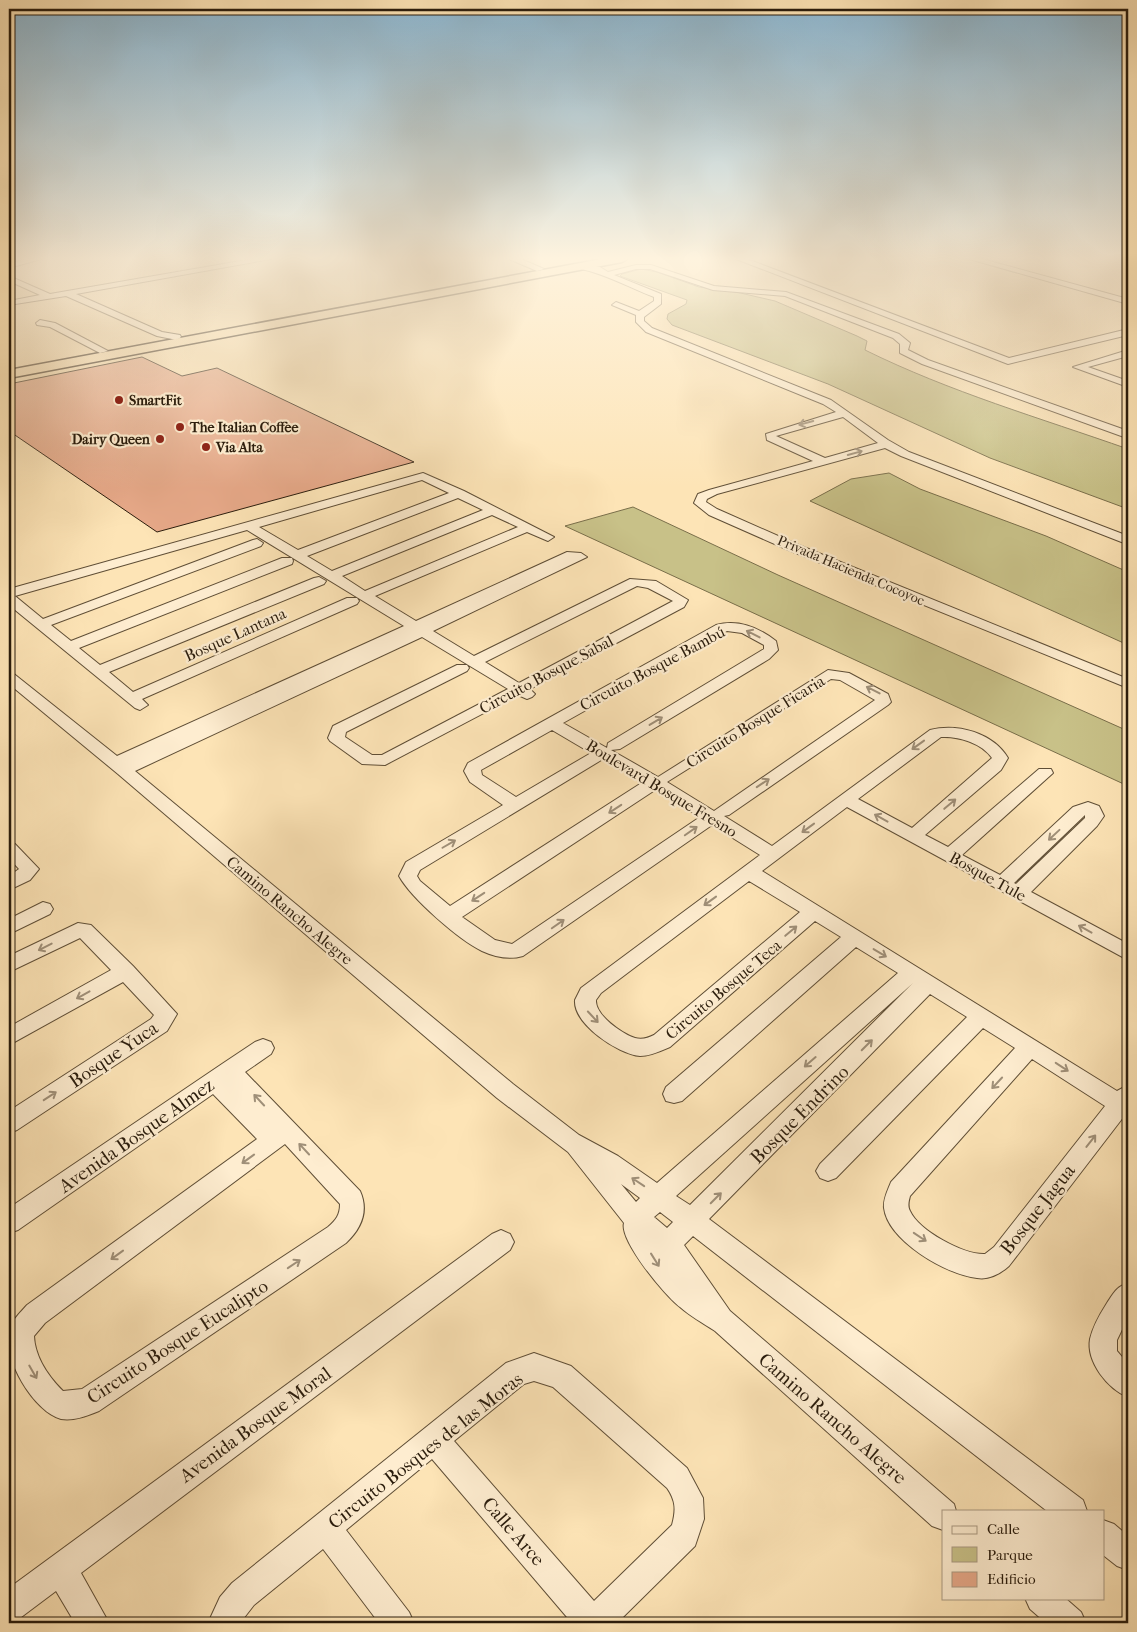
<svg xmlns="http://www.w3.org/2000/svg" width="1137" height="1632" viewBox="0 0 1137 1632" font-family="'IM FELL French Canon',serif">
<style>
.green{fill:#c8c188;stroke:#796e4a}
.building{fill:#e7a989;stroke:#2a1c0c}
.lines{fill:none;stroke-linecap:round;stroke-linejoin:round}
.minor-casing{stroke:#5f4e36;stroke-width:2}
.highway-casing{stroke:#2a1c0c;stroke-width:3}
.minor{fill:#feedd0;fill-rule:evenodd}
.highway{fill:#fde4b6;fill-rule:evenodd}
.oneway{stroke:#9f8f78}
.poi-dot{fill:#8f2418;stroke:#feedd0;stroke-width:2}
.labels{text-anchor:middle;stroke-width:4.5;stroke-linejoin:round;paint-order:stroke}
.far-poi-label{font-size:14px;font-weight:bold;fill:#2a1c0c;stroke:#feedd0;text-anchor:start}
.far-street-label{font-size:14px;fill:#2a1c0c;stroke:#feedd0}
.street-label{font-size:16px;fill:#2a1c0c;stroke:#feedd0}
.near-street-label{font-size:19px;fill:#2a1c0c;stroke:#feedd0}
</style>
<rect width="100%" height="100%" fill="#fde4b6"/>
<filter id="stains"><feTurbulence type="fractalNoise" baseFrequency=".004" numOctaves="4"/><feColorMatrix values="0 0 0 0 .2 0 0 0 0 .09 0 0 0 0 .02 0 0 0 .5 -.17"/></filter>
<radialGradient id="worn" r=".72"><stop offset=".6" stop-color="#630" stop-opacity="0"/><stop offset="1" stop-color="#630" stop-opacity=".3"/></radialGradient>
<g class="green">
<path d="M641,269L657,272L699,287L736,292L775,301L857,336L867,341L865,350C950,392 1040,418 1128,449V509L990,458L828,384L672,325L667,319L668,314L686,304L687,300L620,276L622,274Z"/>
<polygon points="889,473 920,489 1046,536 1128,572 1128,645 810,501 851,479"/>
<polygon points="633,507 778,575 1128,731 1128,786 565,526"/>
</g>
<polygon class="building" points="142,357 182,376 217,368 414,462 157,532 9,431 9,384"/>
<g class="lines">
<defs>
<g id="minor">
<polygon points="26,259 41,259 9,268 9,264"/>
<polygon points="252,259 271,259 76,294 162,332 180,335 181,337 177,340 157,336 66,296 9,305 9,301 40,295 9,281 9,276 50,294"/>
<polygon points="509,259 521,259 544,269 537,271"/>
<polygon points="736,259 747,259 1009,358 1128,329 1128,335 1008,364"/>
<polygon points="969,259 982,259 1128,299 1128,304"/>
<path d="M584,265L600,267L608,272L636,265H651L714,286L786,292L899,334L910,343L908,350L928,360L1128,431V438L1124,437L922,364L900,353V344L893,338L785,296L713,290L650,269H636L614,275L661,294V304L644,317V321L652,328L831,400L888,440L909,452L1128,536V544L1124,543L901,456L885,448L717,494L707,499L706,502L717,509L794,543L1128,679V688L786,549L709,515L694,503L698,494L709,490L813,461L767,440L766,434L836,412L823,404L646,332L636,322V315L612,305L616,302L639,311L654,301V297C630,288 606,274 581,269V265ZM843,417L878,443L825,458L776,436Z"/>
<polygon points="40,320 55,323 108,351 100,353 50,327 37,325 36,323"/>
<polygon points="1128,350 1128,356 1088,367 1128,381 1128,387 1073,367"/>
<path d="M423,473L464,491L554,537L548,541L527,532L375,596L416,621L567,552L581,553L587,557L433,631L474,656L630,579L656,581L688,600L684,607L530,689L535,694L532,697L527,699L518,695L385,765L362,764L330,741L328,738L333,726L457,665H467L469,668L467,671L346,732L345,737L372,755H382L508,689L422,637L135,771L513,1084L579,1135L618,1156L657,1183L898,973L856,947L682,1101L674,1103L666,1101L663,1094L666,1087L841,937L815,921L670,1047C661,1051 650,1056 640,1056C618,1054 573,1024 575,1000L581,988L760,855L712,825L523,956C509,960 495,957 482,951C459,940 411,898 399,876L406,862L503,805L470,782L464,771L468,763L716,625C738,619 758,627 776,641L778,650L769,659L620,749L611,750L658,777L828,670L849,673L888,694L891,702L888,705L729,815L724,816L772,846L930,730C958,723 993,733 1008,758L1001,770L925,835L948,847L1039,769H1051L1053,773L962,855L1000,875L1073,807L1088,802L1099,806L1104,816L1097,826L1031,892L1128,944V960L847,807L762,871L1117,1091L1128,1085V1111L1009,1266C1000,1274 988,1280 977,1278C947,1275 888,1241 884,1208C883,1199 888,1190 891,1182L1015,1048L983,1028L836,1178L828,1181L820,1178L816,1171L820,1164L967,1017L930,994L709,1219L1083,1500L1087,1511H1047L693,1236L684,1245L730,1311L954,1504L956,1511H943V1530L932,1526L715,1331C703,1323 690,1316 680,1307C665,1296 619,1240 624,1223L568,1152L497,1098L118,774L9,684V673L14,674L117,756L404,626L247,530L15,596L43,619L253,540L257,539L263,543L261,546L51,625L71,641L282,558H292L293,561L292,564L79,648L100,665L314,578L319,577L326,581L324,584L109,672L133,692L347,598H357L359,601L357,604L142,699L148,705L140,710L135,708L9,605V589ZM422,480L449,493L298,550L259,527ZM458,498L483,510L332,571L307,556ZM492,515L518,527L365,591L342,576ZM637,586L648,588L673,601L519,683L485,662ZM727,631L742,633L764,645V649L608,743L607,748L563,723ZM831,679L840,680L875,700L714,811L667,782ZM552,730L591,753L516,797L482,775L481,770ZM941,737C958,736 982,743 992,758L912,828L858,799ZM603,759L643,782L450,906L420,881L417,876L420,870ZM655,790L700,817L512,944L495,940L462,917ZM1085,815V818L1016,884L1014,883ZM749,881L800,912L654,1035C648,1038 642,1040 635,1038C622,1034 595,1015 596,1000L601,993ZM913,983L690,1205L676,1196ZM1032,1059L1105,1106L994,1247L985,1254C964,1255 919,1231 910,1211C907,1206 909,1200 910,1196ZM621,1184L640,1198L636,1202ZM660,1212L673,1222L667,1228L654,1217Z"/>
<polygon points="9,842 15,844 39,869 30,880 9,890 9,876 19,869 9,858"/>
<polygon points="43,902 50,904 53,909 50,914 9,934 9,919"/>
<polygon points="78,923 91,925 133,966 177,1014 167,1031 17,1130 9,1133 9,1111 151,1019 154,1015 123,982 9,1045 9,1027 111,970 80,938 9,972 9,956"/>
<path d="M263,1039L271,1042L274,1048L271,1054L245,1072L360,1191C369,1211 361,1229 346,1243L99,1411C87,1416 74,1421 61,1419C34,1412 2,1358 9,1331C12,1320 20,1313 27,1305L257,1139L213,1094L18,1230L9,1233V1208L222,1064L255,1042ZM285,1144L340,1204C340,1215 336,1220 328,1227L82,1389L63,1391C48,1376 35,1357 34,1336L45,1323Z"/>
<polygon points="501,1230 510,1234 514,1242 510,1250 81,1573 109,1623 75,1623 56,1591 20,1618 9,1623 9,1588 492,1234"/>
<path d="M1128,1283V1317L1117,1340V1351L1128,1364V1397C1108,1389 1086,1362 1090,1339C1093,1326 1100,1314 1107,1303C1113,1294 1117,1286 1128,1283Z"/>
<path d="M534,1353L571,1366L687,1468L703,1498L704,1519L695,1546L617,1623H572L432,1459L346,1530L409,1612L414,1623H379L323,1549L254,1605L240,1623H208L220,1597L232,1583L506,1363ZM534,1381L553,1387L667,1488C676,1501 676,1510 672,1525L594,1601L454,1441L524,1384Z"/>
<polygon points="1103,1520 1114,1524 1128,1536 1128,1570 1117,1566 1103,1555"/>
<polygon points="1025,1598 1065,1598 1081,1612 1086,1623 1046,1623 1030,1609"/>
</g>
<polygon id="highway" points="602,259 627,259 622,262 9,378 9,370"/>
</defs>
<use href="#minor" class="minor-casing"/>
<use href="#highway" class="highway-casing"/>
<use href="#minor" class="minor"/>
<use href="#highway" class="highway"/>
</g>
<defs><path id="oneway-shaft" d="M-6 0H5M1.5-3L5.5 0L1.5 3" fill="none" stroke-width="1.6" stroke-linecap="round" stroke-linejoin="round" transform="scale(1.25)"/></defs>
<g class="oneway">
<use href="#oneway-shaft" transform="translate(806 423) rotate(165)"/>
<use href="#oneway-shaft" transform="translate(855 453) rotate(-15)"/>
<use href="#oneway-shaft" transform="translate(753 634) rotate(-153)"/>
<use href="#oneway-shaft" transform="translate(873 690) rotate(-153)"/>
<use href="#oneway-shaft" transform="translate(656 721) rotate(-31)"/>
<use href="#oneway-shaft" transform="translate(918 745) rotate(144)"/>
<use href="#oneway-shaft" transform="translate(763 783) rotate(-34)"/>
<use href="#oneway-shaft" transform="translate(950 804) rotate(-40)"/>
<use href="#oneway-shaft" transform="translate(615 809) rotate(147)"/>
<use href="#oneway-shaft" transform="translate(881 818) rotate(-151)"/>
<use href="#oneway-shaft" transform="translate(808 828) rotate(144)"/>
<use href="#oneway-shaft" transform="translate(691 831) rotate(-35)"/>
<use href="#oneway-shaft" transform="translate(1054 835) rotate(137)"/>
<use href="#oneway-shaft" transform="translate(449 844) rotate(-30)"/>
<use href="#oneway-shaft" transform="translate(478 897) rotate(147)"/>
<use href="#oneway-shaft" transform="translate(710 901) rotate(144)"/>
<use href="#oneway-shaft" transform="translate(558 924) rotate(-35)"/>
<use href="#oneway-shaft" transform="translate(1085 929) rotate(-151)"/>
<use href="#oneway-shaft" transform="translate(791 931) rotate(-40)"/>
<use href="#oneway-shaft" transform="translate(45 947) rotate(153)"/>
<use href="#oneway-shaft" transform="translate(880 953) rotate(31)"/>
<use href="#oneway-shaft" transform="translate(83 995) rotate(151)"/>
<use href="#oneway-shaft" transform="translate(593 1017) rotate(47)"/>
<use href="#oneway-shaft" transform="translate(867 1045) rotate(-45)"/>
<use href="#oneway-shaft" transform="translate(810 1062) rotate(139)"/>
<use href="#oneway-shaft" transform="translate(1062 1067) rotate(33)"/>
<use href="#oneway-shaft" transform="translate(997 1083) rotate(133)"/>
<use href="#oneway-shaft" transform="translate(50 1096) rotate(-33)"/>
<use href="#oneway-shaft" transform="translate(259 1100) rotate(-133)"/>
<use href="#oneway-shaft" transform="translate(1091 1141) rotate(-52)"/>
<use href="#oneway-shaft" transform="translate(304 1149) rotate(-133)"/>
<use href="#oneway-shaft" transform="translate(248 1159) rotate(144)"/>
<use href="#oneway-shaft" transform="translate(638 1182) rotate(-146)"/>
<use href="#oneway-shaft" transform="translate(716 1198) rotate(-45)"/>
<use href="#oneway-shaft" transform="translate(920 1237) rotate(34)"/>
<use href="#oneway-shaft" transform="translate(117 1255) rotate(144)"/>
<use href="#oneway-shaft" transform="translate(655 1260) rotate(58)"/>
<use href="#oneway-shaft" transform="translate(294 1264) rotate(-34)"/>
<use href="#oneway-shaft" transform="translate(33 1372) rotate(60)"/>
</g>
<linearGradient id="sky" x2="0" y2="1"><stop stop-color="#8bb8d4"/><stop offset="0.53" stop-color="#fef3de"/><stop offset="1" stop-color="#fef3de" stop-opacity="0"/></linearGradient>
<rect width="1137" height="488" fill="url(#sky)"/>
<g class="poi-dot">
<circle cx="119" cy="400" r="5"/>
<circle cx="180" cy="427" r="5"/>
<circle cx="160" cy="439" r="5"/>
<circle cx="206" cy="447" r="5"/>
</g>
<g class="labels">
<g class="far-poi-label">
<text x="129" y="405">SmartFit</text>
<text x="190" y="432">The Italian Coffee</text>
<text x="150" y="444" text-anchor="end">Dairy Queen</text>
<text x="216" y="452">Via Alta</text>
</g>
<g class="far-street-label">
<text transform="translate(851 570) rotate(23)" y="5">Privada Hacienda Cocoyoc</text>
</g>
<g class="street-label">
<text transform="translate(235 634) rotate(-24)" y="6">Bosque Lantana</text>
<text transform="translate(652 668) rotate(-28)" y="6">Circuito Bosque Bambú</text>
<text transform="translate(546 674) rotate(-28)" y="6">Circuito Bosque Sabal</text>
<text transform="translate(755 721) rotate(-32)" y="6">Circuito Bosque Ficaria</text>
<text transform="translate(662 788) rotate(31)" y="6">Boulevard Bosque Fresno</text>
<text transform="translate(988 876) rotate(29)" y="6">Bosque Tule</text>
<text transform="translate(290 910) rotate(40)" y="6">Camino Rancho Alegre</text>
<text transform="translate(723 989) rotate(-40)" y="6">Circuito Bosque Teca</text>
</g>
<g class="near-street-label">
<text transform="translate(113 1054) rotate(-34)" y="7">Bosque Yuca</text>
<text transform="translate(799 1114) rotate(-45)" y="7">Bosque Endrino</text>
<text transform="translate(136 1135) rotate(-35)" y="7">Avenida Bosque Almez</text>
<text transform="translate(1037 1209) rotate(-52)" y="7">Bosque Jagua</text>
<text transform="translate(177 1341) rotate(-33)" y="7">Circuito Bosque Eucalipto</text>
<text transform="translate(833 1418) rotate(41)" y="7">Camino Rancho Alegre</text>
<text transform="translate(255 1424) rotate(-36)" y="7">Avenida Bosque Moral</text>
<text transform="translate(425 1450) rotate(-38)" y="7">Circuito Bosques de las Moras</text>
<text transform="translate(514 1531) rotate(49)" y="7">Calle Arce</text>
</g>
</g>
<rect width="1137" height="1632" fill="none" stroke="#fde4b6" stroke-width="30"/>
<rect x="10" y="10" width="1117" height="1612" fill="none" stroke="#2a1c0c" stroke-width="2.5"/>
<rect x="15" y="15" width="1107" height="1602" fill="none" stroke="#2a1c0c"/>
<rect x="942" y="1510" width="162" height="90" fill="#feedd0" stroke="#a99982"/>
<rect x="952" y="1526" width="25" height="8" fill="#feedd0" stroke="#a99982"/>
<text x="987" y="1534" font-size="15" fill="#2a1c0c">Calle</text>
<rect x="952" y="1547" width="25" height="15" fill="#c8c188" stroke="#a99982"/>
<text x="987" y="1560" font-size="15" fill="#2a1c0c">Parque</text>
<rect x="952" y="1572" width="25" height="15" fill="#e7a989" stroke="#a99982"/>
<text x="987" y="1584" font-size="15" fill="#2a1c0c">Edificio</text>
<rect width="100%" height="100%" filter="url(#stains)"/>
<rect width="100%" height="100%" fill="url(#worn)"/>
</svg>
